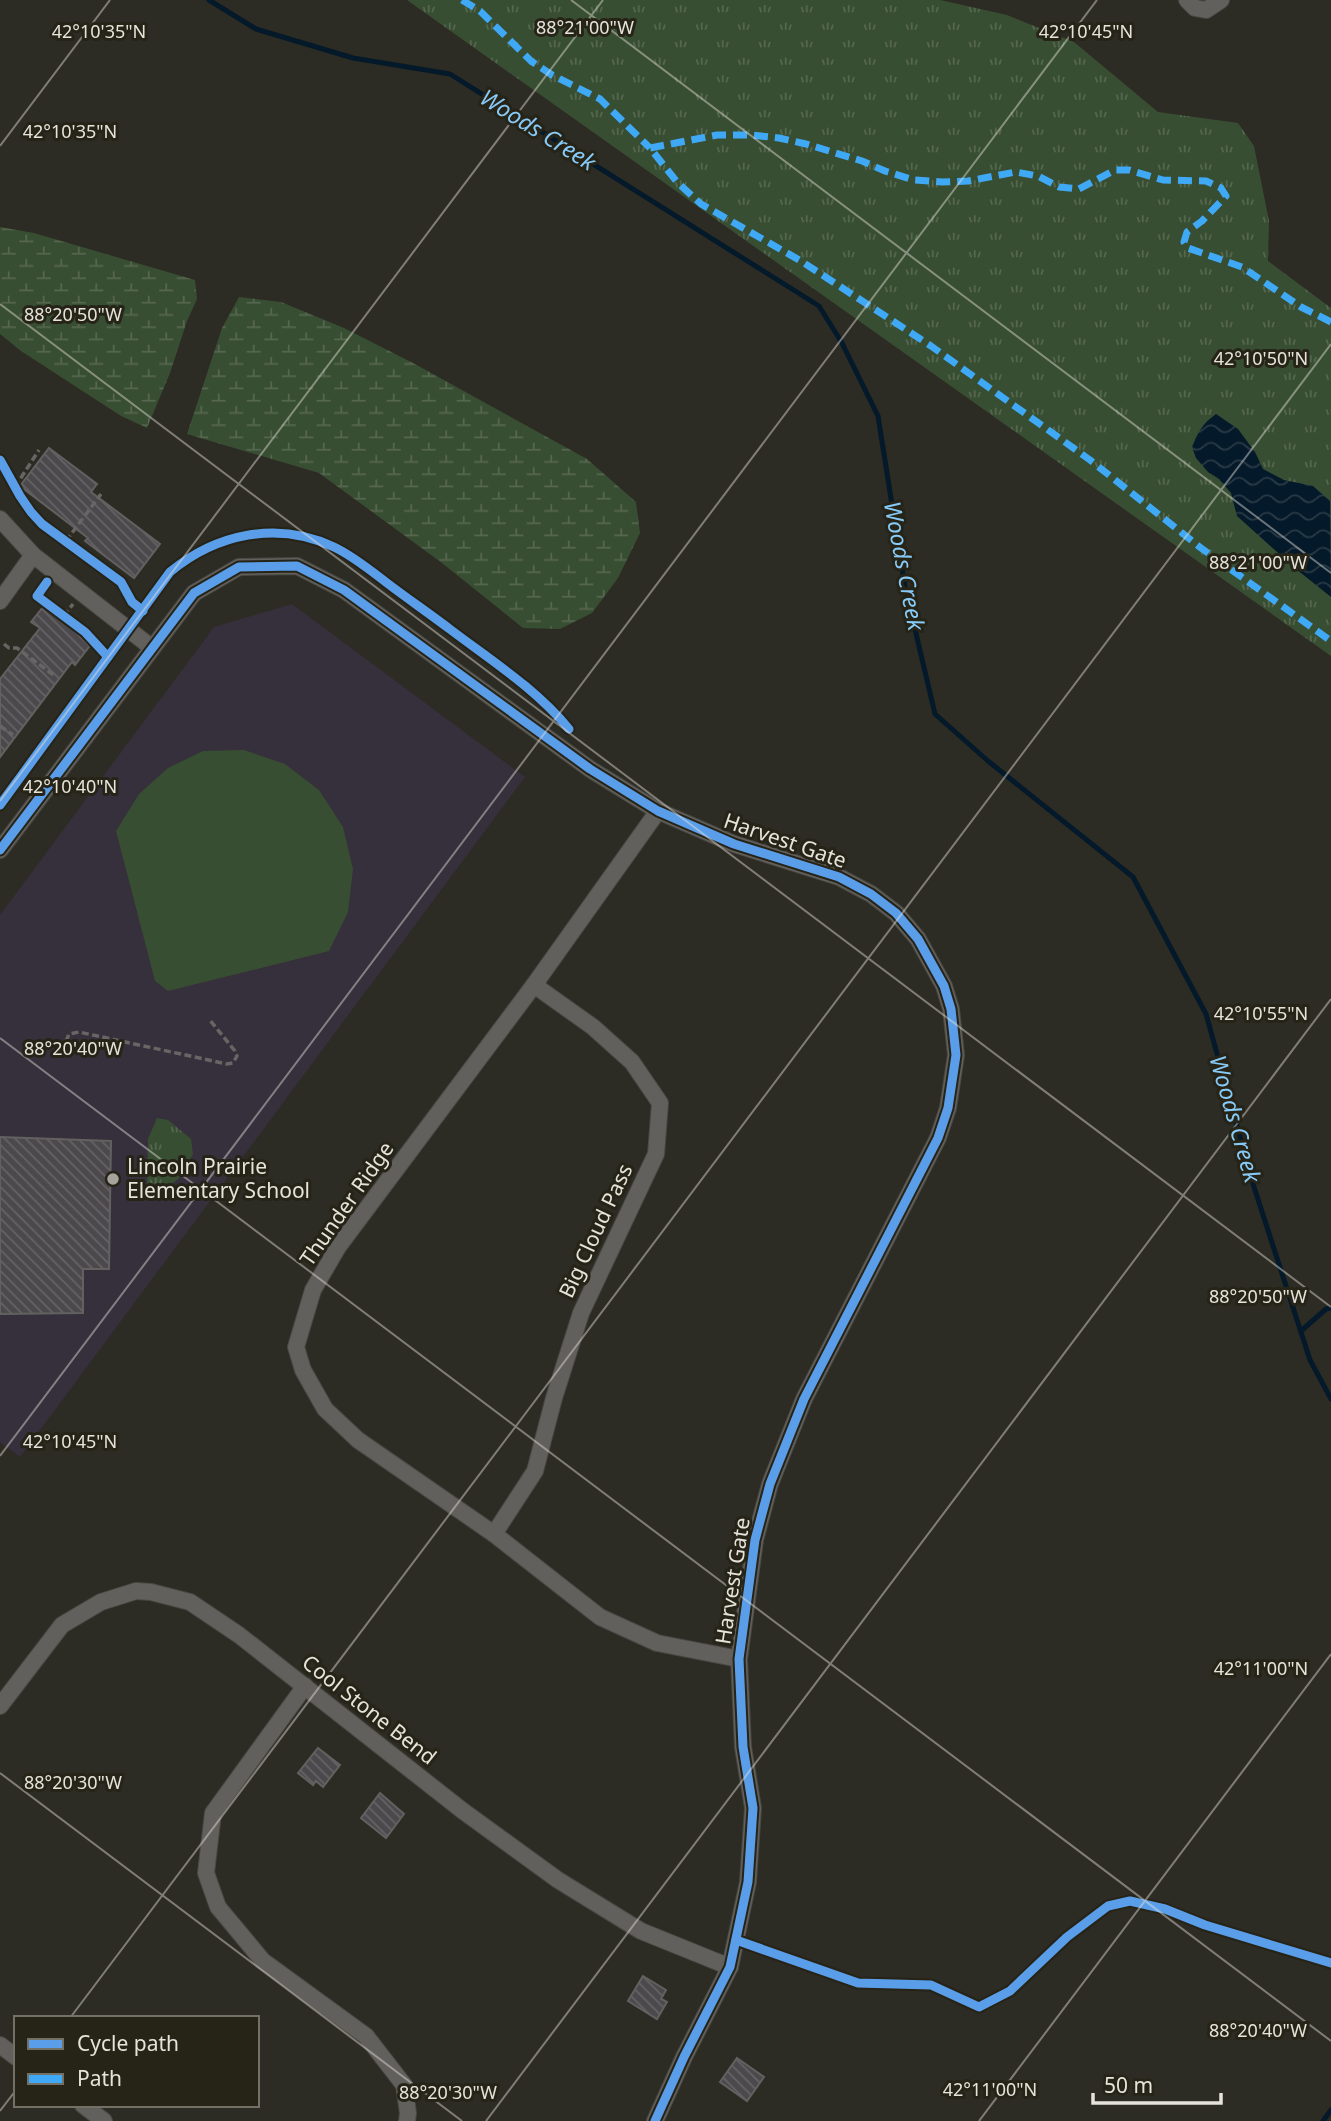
<svg xmlns="http://www.w3.org/2000/svg" width="1331" height="2121" viewBox="0 0 1331 2121" font-family="'Noto Sans',sans-serif">
<style>
.education{fill:#362f3c}
.grass{fill:url(#grass-tufts)}
.wetland{fill:url(#wetland-marsh)}
.pitch{fill:#384e32}
.water{fill:url(#water-waves)}
.lines{fill:none;stroke-linecap:round;stroke-linejoin:round}
.stream{stroke:#041929;stroke-width:5}
.building{fill:url(#building-back-hatch);stroke:#626160;stroke-width:2}
.street-casing{stroke:#494842;stroke-width:18}
.path{stroke:#686664;stroke-width:3.5;stroke-dasharray:7 3.5;stroke-linecap:butt}
.street{stroke:#62605d;stroke-width:16}
.quiet{stroke:#3fa9f5;stroke-width:7;stroke-dasharray:14 7;stroke-linecap:butt}
.cycleway-casing{stroke:#262317;stroke-width:13}
.cycleway{stroke:#5a9eea;stroke-width:9}
.ticks{fill:none;stroke:#e6e3db;stroke-width:2;stroke-opacity:0.45}
.poi-dot{fill:#a5a39b;stroke:#262317;stroke-width:2.5}
.labels{text-anchor:middle;stroke-width:6;stroke-linejoin:round;paint-order:stroke}
.street-label{font-size:21px;fill:#e6e3db;stroke:#262317}
.poi-label{font-size:21px;fill:#e6e3db;stroke:#262317;text-anchor:start}
.water-label{font-size:23px;font-style:italic;fill:#87caf7;stroke:#262317}
.ticks-label{font-size:18px;text-anchor:middle;fill:#e6e3db;stroke:#262317;stroke-width:6;stroke-linejoin:round;paint-order:stroke}
</style>
<defs>
<pattern id="grass-tufts" width="24" height="20" patternUnits="userSpaceOnUse" patternTransform="scale(1.75)"><rect width="24" height="20" fill="#384e32"/><path d="M3 7l-1-3M5 7V3M7 7l1-3M15 17l-1-3M17 17v-4M19 17l1-3" fill="none" stroke="#55674f"/></pattern>
<pattern id="wetland-marsh" width="20" height="14" patternUnits="userSpaceOnUse" patternTransform="scale(1.75)"><rect width="20" height="14" fill="#384e32"/><path d="M1 5h8M5 5V1M11 12h8M15 12V8" fill="none" stroke="#55674f"/></pattern>
<pattern id="water-waves" width="16" height="10" patternUnits="userSpaceOnUse" patternTransform="scale(1.75)"><rect width="16" height="10" fill="#041929"/><path d="M0 5q4-4 8 0t8 0" fill="none" stroke="#293a47"/></pattern>
<pattern id="building-back-hatch" width="6" height="6" patternUnits="userSpaceOnUse" patternTransform="scale(1.75)"><rect width="6" height="6" fill="#4c494d"/><path d="M-1 5l2 2M0 0l6 6M5-1l2 2" fill="none" stroke="#666366"/></pattern>
</defs>
<rect width="100%" height="100%" fill="#2c2b24"/>
<polygon class="education" points="292,604 525,777 20,1457 0,1442 0,915 214,627"/>
<g class="grass">
<polygon points="407,0 940,0 1007,15 1074,42 1158,112 1238,123 1254,146 1269,221 1268,261 1331,308 1331,656"/>
<polygon points="157,1118 168,1120 191,1139 193,1154 178,1179 158,1195 147,1187 148,1139"/>
</g>
<g class="wetland">
<polygon points="0,227 34,233 195,280 197,299 187,321 170,373 147,428 121,416 21,351 0,334"/>
<polygon points="239,297 281,302 344,328 413,363 587,459 636,502 640,533 618,578 592,613 560,629 523,628 442,563 319,473 187,434 222,328"/>
</g>
<polygon class="pitch" points="244,750 285,764 319,790 343,827 353,869 348,912 329,951 168,991 155,981 116,831 139,794 168,768 203,751"/>
<path class="water" d="M1216,414L1238,429L1255,452L1263,469L1284,480L1313,486L1330,501L1331,597L1296,569L1237,516L1231,493L1219,479L1208,472L1196,458L1192,447C1198,432 1203,423 1216,414Z"/>
<g class="lines">
<g class="stream">
<polyline points="209,0 256,29 353,58 450,74 819,306 842,343 878,416 905,587 935,714 988,761 1133,877 1206,1014 1254,1187 1310,1360 1331,1399"/>
<polyline points="1301,1331 1326,1309 1331,1308"/>
<polyline points="1323,2121 1331,2110"/>
</g>
</g>
<g class="building">
<polygon points="49,448 97,484 91,492 160,544 134,578 85,541 88,538 20,486"/>
<polygon points="43,607 92,643 75,665 72,662 0,757 0,679 40,628 31,622"/>
<polygon points="0,1137 111,1141 109,1269 83,1269 83,1313 0,1314"/>
<polygon points="318,1748 340,1765 323,1787 316,1781 313,1785 298,1773"/>
<polygon points="380,1793 404,1814 386,1838 361,1818"/>
<polygon points="643,1976 666,1990 661,1999 667,2002 657,2019 628,2001"/>
<polygon points="737,2058 764,2077 747,2101 720,2082"/>
</g>
<g class="lines">
<defs>
<g id="street">
<polyline points="1187,0 1195,8 1206,10 1221,0"/>
<polyline points="0,519 33,555 151,647"/>
<polyline points="0,601 33,555"/>
<polyline points="658,811 534,985 338,1247 313,1290 296,1347 303,1370 325,1409 358,1440 494,1534 600,1617 657,1643 739,1659"/>
<polyline points="0,850 194,593 239,567 297,566 344,590 590,769 658,811 734,844 839,877 871,894 896,913 918,939 944,986 951,1009 956,1055 948,1108 938,1138 804,1399 770,1484 755,1540 739,1659 743,1747 753,1808 748,1882 730,1967 684,2057 655,2121"/>
<polyline points="494,1534 535,1471 554,1398 581,1313 656,1154 660,1103 632,1062 593,1027 534,985"/>
<polyline points="305,1686 213,1813 206,1873 218,1907 263,1961 366,2036 404,2085 408,2113 407,2121"/>
<polyline points="0,1706 62,1625 101,1602 136,1591 151,1592 190,1602 239,1635 463,1811 558,1880 641,1931 730,1967"/>
<polyline points="0,2045 16,2057"/>
<polyline points="83,2105 104,2121"/>
</g>
</defs>
<use href="#street" class="street-casing"/>
<g class="path">
<polyline points="15,487 39,450"/>
<polyline points="66,541 101,494"/>
<polyline points="64,616 73,604"/>
<polyline points="4,644 9,648 17,648 55,676"/>
<polyline points="0,726 13,735"/>
<polyline points="62,1051 69,1034 79,1032 227,1064 233,1063 237,1056 235,1051 209,1019"/>
</g>
<use href="#street" class="street"/>
<g class="quiet">
<polyline points="462,0 480,11 531,61 552,75 600,99 650,148"/>
<polyline points="1331,322 1301,307 1242,267 1188,248 1184,242 1187,232 1202,221 1226,196 1221,188 1206,181 1163,180 1129,170 1115,170 1079,189 1059,187 1038,176 1016,172 968,181 942,182 914,180 885,171 862,161 806,144 779,138 751,135 717,135 650,148 677,182 701,204 801,261 931,346 1090,460 1201,548 1331,641"/>
</g>
<defs>
<g id="cycleway">
<polyline points="0,460 20,496 31,512 42,524 121,582 132,602 143,611"/>
<polyline points="47,582 37,596 85,632 108,657"/>
<path d="M0,805L170,572C216,534 277,520 334,547C353,556 370,570 387,583C408,599 430,614 451,630C492,661 536,689 569,729"/>
<polyline points="0,850 194,593 239,567 297,566 344,590 590,769 658,811 734,844 839,877 871,894 896,913 918,939 944,986 951,1009 956,1055 948,1108 938,1138 804,1399 770,1484 755,1540 739,1659 743,1747 753,1808 748,1882 730,1967 684,2057 655,2121"/>
<polyline points="736,1940 858,1983 931,1985 979,2007 1010,1991 1067,1937 1108,1906 1130,1901 1165,1909 1205,1925 1331,1963"/>
</g>
</defs>
<use href="#cycleway" class="cycleway-casing"/>
<use href="#cycleway" class="cycleway"/>
</g>
<path class="ticks" d="M571,0L1331,573M0,146L110,0M0,304L1331,1307M0,801L603,0M0,1038L1331,2041M0,1456L1097,0M0,1773L462,2121M70,2018L1331,344M0,2111L16,2090M486,2121L1331,999M979,2121L1331,1654"/>
<circle class="poi-dot" cx="113" cy="1179" r="7"/>
<g class="labels">
<g class="street-label">
<text transform="translate(785 841) rotate(19)" y="7">Harvest Gate</text>
<text transform="translate(347 1204) rotate(-55)" y="7">Thunder Ridge</text>
<text transform="translate(596 1231) rotate(-65)" y="7">Big Cloud Pass</text>
<text transform="translate(733 1581) rotate(-81)" y="7">Harvest Gate</text>
<text transform="translate(369 1710) rotate(38)" y="7">Cool Stone Bend</text>
</g>
<g class="poi-label">
<text x="127" y="1174">Lincoln Prairie<tspan x="127" dy="24">Elementary School</tspan></text>
</g>
<g class="water-label">
<text transform="translate(538 130) rotate(32)" y="8">Woods Creek</text>
<text transform="translate(904 566) rotate(79)" y="8">Woods Creek</text>
<text transform="translate(1235 1119) rotate(74)" y="8">Woods Creek</text>
</g>
</g>
<g class="ticks-label">
<text x="585" y="34">88°21'00"W</text>
<text x="99" y="38">42°10'35"N</text>
<text x="1086" y="38">42°10'45"N</text>
<text x="70" y="138">42°10'35"N</text>
<text x="73" y="321">88°20'50"W</text>
<text x="1261" y="365">42°10'50"N</text>
<text x="1258" y="569">88°21'00"W</text>
<text x="70" y="793">42°10'40"N</text>
<text x="1261" y="1020">42°10'55"N</text>
<text x="73" y="1055">88°20'40"W</text>
<text x="1258" y="1303">88°20'50"W</text>
<text x="70" y="1448">42°10'45"N</text>
<text x="1261" y="1675">42°11'00"N</text>
<text x="73" y="1789">88°20'30"W</text>
<text x="1258" y="2037">88°20'40"W</text>
<text x="990" y="2096">42°11'00"N</text>
<text x="448" y="2099">88°20'30"W</text>
</g>
<rect x="14" y="2016" width="245" height="91" fill="#262317" stroke="#737065" stroke-width="2"/>
<rect x="28" y="2039" width="35" height="10" fill="#5a9eea" stroke="#737065" stroke-width="2"/>
<text x="77" y="2051" font-size="21" fill="#e6e3db">Cycle path</text>
<rect x="28" y="2074" width="35" height="10" fill="#3fa9f5" stroke="#737065" stroke-width="2"/>
<text x="77" y="2086" font-size="21" fill="#e6e3db">Path</text>
<path d="M1093 2093v10h128v-10" fill="none" stroke="#e6e3db" stroke-width="3.5"/>
<text x="1104" y="2093" font-size="21" fill="#e6e3db" stroke="#262317" stroke-width="5" paint-order="stroke">50 m</text>
</svg>
